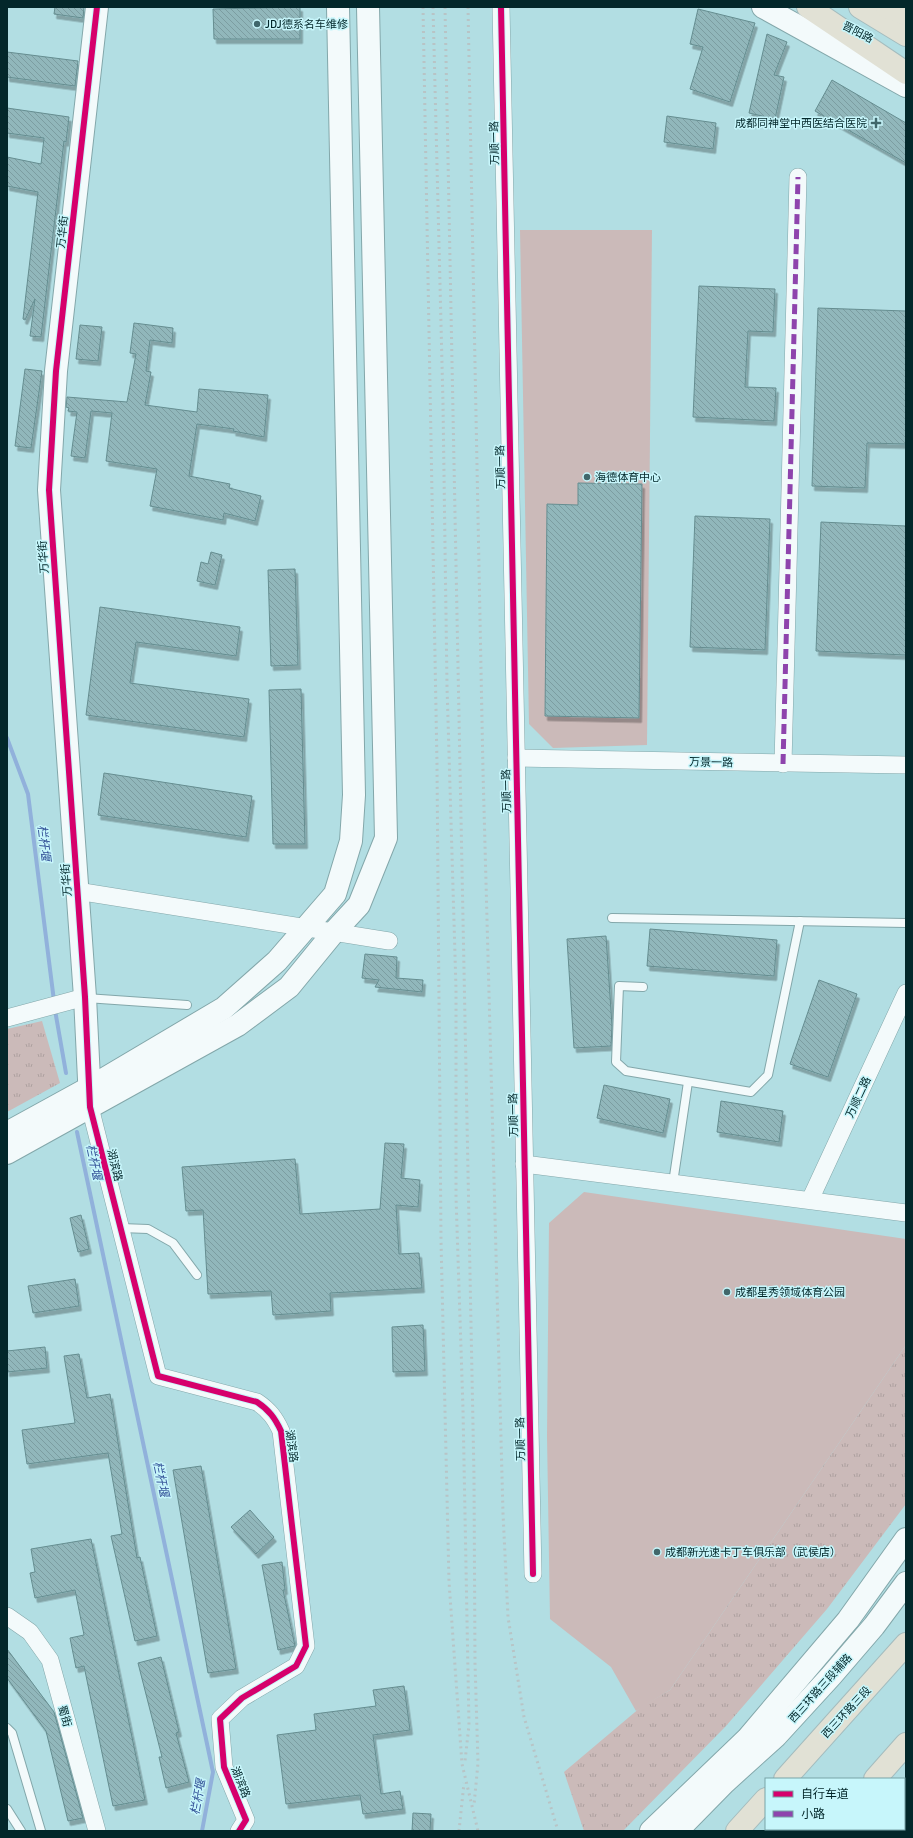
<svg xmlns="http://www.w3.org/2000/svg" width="913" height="1838" viewBox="0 0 913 1838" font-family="Signika,'Noto Sans SC',sans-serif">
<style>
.grass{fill:#cbbab9}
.park{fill:url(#park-tufts)}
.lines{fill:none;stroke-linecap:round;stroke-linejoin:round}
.stream{stroke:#91b1db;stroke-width:4}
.building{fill:url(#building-back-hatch);stroke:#658d90;filter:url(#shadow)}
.lane-casing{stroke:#83a7aa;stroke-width:10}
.street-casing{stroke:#83a7aa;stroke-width:18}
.secondary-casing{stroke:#83a7aa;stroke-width:24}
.highway-casing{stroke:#a4bcbe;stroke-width:24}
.lane{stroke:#f3fafb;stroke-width:8}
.street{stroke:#f3fafb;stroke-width:17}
.secondary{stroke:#f3fafb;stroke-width:22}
.highway{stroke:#e1e1d5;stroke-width:22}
.rail{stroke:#b8c4c6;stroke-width:3;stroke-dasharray:2 4;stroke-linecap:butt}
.quiet{stroke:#8e44ad;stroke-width:5;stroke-dasharray:10 5;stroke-linecap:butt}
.cycleway-casing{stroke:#c7f6fb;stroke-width:8}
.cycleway{stroke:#d6006c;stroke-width:6}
.poi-dot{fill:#40676b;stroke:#c7f6fb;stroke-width:1.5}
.labels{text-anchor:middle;stroke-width:3;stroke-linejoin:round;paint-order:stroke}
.poi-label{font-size:11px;fill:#03272a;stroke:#c7f6fb;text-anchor:start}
.street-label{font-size:11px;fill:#03272a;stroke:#c7f6fb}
.water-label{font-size:12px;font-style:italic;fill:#335197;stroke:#c7f6fb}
</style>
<defs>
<pattern id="park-tufts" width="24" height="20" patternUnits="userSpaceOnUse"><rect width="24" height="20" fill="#cbbab9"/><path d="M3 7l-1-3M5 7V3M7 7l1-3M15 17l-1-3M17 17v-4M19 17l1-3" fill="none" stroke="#ada09f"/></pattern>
<pattern id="building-back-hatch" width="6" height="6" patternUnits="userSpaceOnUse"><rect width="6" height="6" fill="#91b7bb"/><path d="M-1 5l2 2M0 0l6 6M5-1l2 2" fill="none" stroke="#7b9da1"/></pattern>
<filter id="shadow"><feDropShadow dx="2.5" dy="4.5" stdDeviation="0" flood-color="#0004"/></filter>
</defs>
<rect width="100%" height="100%" fill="#b2dee3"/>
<g class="grass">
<polygon points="520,230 652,230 647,745 553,748 529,724"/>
<polygon points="584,1192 906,1239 906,1345 670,1690 636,1711 611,1667 550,1619 547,1436 549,1223"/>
</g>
<g class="park">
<polygon points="42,1021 60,1083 7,1112 7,1029"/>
<polygon points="906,1345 906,1504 827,1609 726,1726 623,1831 584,1831 564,1772 641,1707 670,1690"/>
</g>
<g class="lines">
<g class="stream">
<polyline points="7,738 28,794 54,1001"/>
<polyline points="55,1010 66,1073"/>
<polyline points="77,1132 213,1772 202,1831"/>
</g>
</g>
<g class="building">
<polygon points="55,7 84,7 83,18 54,14"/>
<polygon points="300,7 300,39 214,39 213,9"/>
<polygon points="698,9 755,23 730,102 690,89 703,47 690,44"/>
<polygon points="767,34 787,42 774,75 784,77 775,119 749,113"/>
<polygon points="7,52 78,61 75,86 7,77"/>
<polygon points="832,80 906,123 906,163 815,111"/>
<polygon points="7,108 69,117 66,142 64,141 41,337 30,336 35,299 25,320 23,319 38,192 7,186 7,157 41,164 44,138 7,133"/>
<polygon points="667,116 716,123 713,149 664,142"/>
<polygon points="699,286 775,289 773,332 748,331 745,387 776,388 774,421 693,417"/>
<polygon points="818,308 906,311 906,444 867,443 865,488 812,486"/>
<polygon points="134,323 173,328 172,343 150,340 146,371 151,372 145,405 197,412 199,389 268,395 264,437 233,431 234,429 197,424 189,476 230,484 229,488 261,496 255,521 224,513 223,520 150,506 157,469 106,461 112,413 91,411 85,458 71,456 77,412 68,411 69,408 66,407 67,397 127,402 136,354 130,353"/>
<polygon points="80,325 102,327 98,361 76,359"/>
<polygon points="25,369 42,371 31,448 15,446"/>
<polygon points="578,483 642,484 639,718 545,716 547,504 578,505"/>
<polygon points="695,516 770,519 765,650 690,647"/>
<polygon points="821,522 906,526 906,655 816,651"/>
<polygon points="211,552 222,555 215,585 197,581 201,562 208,564"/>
<polygon points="295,569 298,665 271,666 268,570"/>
<polygon points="100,607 240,627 236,656 136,642 130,683 249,699 244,737 86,715"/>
<polygon points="301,689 305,844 273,844 269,690"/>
<polygon points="104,773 252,796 246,837 98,815"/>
<polygon points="650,929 777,940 774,976 647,966"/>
<polygon points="606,936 612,1026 611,1046 574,1048 567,939"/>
<polygon points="365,954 397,957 396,978 423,980 422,992 375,987 379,980 362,978"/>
<polygon points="819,980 857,994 828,1077 790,1064"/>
<polygon points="604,1085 670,1099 663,1133 597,1118"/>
<polygon points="721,1101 783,1111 779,1142 717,1132"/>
<polygon points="385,1143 404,1144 401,1178 420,1180 418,1207 396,1205 399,1254 419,1253 422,1288 330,1293 331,1311 273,1315 271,1291 208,1294 203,1210 186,1211 182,1167 295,1159 300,1214 380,1209"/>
<polygon points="81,1215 89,1249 78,1252 70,1218"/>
<polygon points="75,1279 79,1306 33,1313 28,1286"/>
<polygon points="423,1325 425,1371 393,1372 392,1327"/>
<polygon points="45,1347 47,1368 7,1372 7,1351"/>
<polygon points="79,1354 87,1398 110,1394 137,1558 140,1557 157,1636 135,1641 111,1536 122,1534 108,1453 27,1464 22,1430 75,1423 64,1356"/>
<polygon points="201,1466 236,1669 208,1673 173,1470"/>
<polygon points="250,1510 274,1537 256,1554 231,1527"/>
<polygon points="91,1539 145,1800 113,1806 84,1666 76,1668 70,1638 84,1635 75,1590 35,1598 30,1573 35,1572 31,1549"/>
<polygon points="282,1562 285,1590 283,1590 295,1646 278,1650 262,1565"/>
<polygon points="7,1649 54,1712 83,1818 68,1821 46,1731 7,1678"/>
<polygon points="161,1657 179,1732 176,1733 189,1782 166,1788 159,1757 162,1757 138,1663"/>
<polygon points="404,1686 410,1730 373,1735 381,1794 400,1791 403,1809 363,1814 360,1795 286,1804 277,1735 316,1730 314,1714 376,1706 373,1690"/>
<polygon points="413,1813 431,1814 430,1831 412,1831"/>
</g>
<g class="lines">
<defs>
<g id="lane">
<polyline points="612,918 906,923"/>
<polyline points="643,987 619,986 616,1062 626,1071 751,1092 768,1075 800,921"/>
<polyline points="86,998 187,1005"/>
<polyline points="673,1183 688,1082"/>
<polyline points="121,1228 148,1229 173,1243 197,1275"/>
<polyline points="7,1728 12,1733 41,1831"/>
<polyline points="7,1809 21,1831"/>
</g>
<g id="street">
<polyline points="501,7 533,1574"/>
<polyline points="516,758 906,765"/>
<polyline points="783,764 798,177"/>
<polyline points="77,891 389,941"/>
<polyline points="7,1018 85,997"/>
<path d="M90,1107L158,1376L257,1402C269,1410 275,1418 281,1431L306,1646L296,1666L242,1698L220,1719L224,1767L246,1820L239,1831"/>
<polyline points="524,1164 906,1213"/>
<polyline points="810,1200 906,993"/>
<polyline points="7,1616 30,1632 50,1660 97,1831"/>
</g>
<g id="secondary">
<polyline points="763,7 906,86"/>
<polyline points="90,1100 85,997 49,490 56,371 97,7"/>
<polyline points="7,1133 89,1088 224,1008 277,961 335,894 351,841 354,795 338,7"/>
<polyline points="7,1153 238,1025 289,987 334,932 359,905 386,838 368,7"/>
<polyline points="904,1803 906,1801"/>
<polyline points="651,1831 747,1739 848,1620 906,1539"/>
<polyline points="677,1831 724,1783 776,1736 831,1676 874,1626 906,1583"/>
<polyline points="876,1831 878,1829"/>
</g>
<g id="highway">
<polyline points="808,7 906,73"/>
<polyline points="860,7 906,35"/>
<polyline points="887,7 906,14"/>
<polyline points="785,1779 906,1644"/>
<polyline points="875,1779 906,1744"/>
<polyline points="737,1831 766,1799"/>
<polyline points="827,1831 829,1829"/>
</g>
</defs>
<use href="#lane" class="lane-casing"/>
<use href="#street" class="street-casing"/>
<use href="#secondary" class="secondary-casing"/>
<use href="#highway" class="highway-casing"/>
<use href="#lane" class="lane"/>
<use href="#street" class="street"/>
<use href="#secondary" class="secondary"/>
<use href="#highway" class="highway"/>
<g class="rail">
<polyline points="423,7 437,764 441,1240 449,1582 462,1764 478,1831"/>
<polyline points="433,7 443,403 447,686 456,989 456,1197 463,1409 469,1725 465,1761"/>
<polyline points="445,7 474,1476 475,1663 478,1763 474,1805"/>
<polyline points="468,7 483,771 503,1513 508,1617 524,1717 558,1831"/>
<polyline points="459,1831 464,1783"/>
</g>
<polyline class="quiet" points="783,764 798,177"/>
<defs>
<g id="cycleway">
<path d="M97,7L56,371L49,490L85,997L90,1107L158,1376L257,1402C269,1410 275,1418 281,1431L306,1646L296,1666L242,1698L220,1719L224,1767L246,1820L239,1831"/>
<polyline points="501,7 533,1574"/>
</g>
</defs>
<use href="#cycleway" class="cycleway-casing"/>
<use href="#cycleway" class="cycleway"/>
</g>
<g class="poi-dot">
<circle cx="257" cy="24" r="4"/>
<path d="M874 117h4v4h4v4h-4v4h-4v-4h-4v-4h4z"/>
<circle cx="587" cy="477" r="4"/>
<circle cx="727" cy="1292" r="4"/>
<circle cx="657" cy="1552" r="4"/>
</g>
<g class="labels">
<g class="poi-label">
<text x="265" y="28">JDJ德系名车维修</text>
<text x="867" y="127" text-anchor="end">成都同神堂中西医结合医院</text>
<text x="595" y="481">海德体育中心</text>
<text x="735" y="1296">成都星秀领域体育公园</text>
<text x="665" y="1556">成都新光速卡丁车俱乐部（武侯店）</text>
</g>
<g class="street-label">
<text transform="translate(858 32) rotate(27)" y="4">晋阳路</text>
<text transform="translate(494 143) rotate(-91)" y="4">万顺一路</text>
<text transform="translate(62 232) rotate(-84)" y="4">万华街</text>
<text transform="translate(500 467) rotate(-91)" y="4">万顺一路</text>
<text transform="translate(43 557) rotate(-94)" y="4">万华街</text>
<text transform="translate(711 762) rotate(1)" y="4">万景一路</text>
<text transform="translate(506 791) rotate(-91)" y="4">万顺一路</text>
<text transform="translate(66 880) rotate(-94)" y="4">万华街</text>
<text transform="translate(858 1097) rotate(-65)" y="4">万顺二路</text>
<text transform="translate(513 1115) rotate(-91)" y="4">万顺一路</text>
<text transform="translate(115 1165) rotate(76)" y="4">湖滨路</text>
<text transform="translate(520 1439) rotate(-91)" y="4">万顺一路</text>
<text transform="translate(292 1446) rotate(82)" y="4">湖滨路</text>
<text transform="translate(820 1688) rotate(-48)" y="4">西三环路三段辅路</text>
<text transform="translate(846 1712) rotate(-47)" y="4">西三环路三段</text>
<text transform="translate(65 1716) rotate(75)" y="4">蜀街</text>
<text transform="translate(241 1782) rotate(68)" y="4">湖滨路</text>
</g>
<g class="water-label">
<text transform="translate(44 843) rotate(83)" y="4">栏杆堰</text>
<text transform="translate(94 1162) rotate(78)" y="4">栏杆堰</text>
<text transform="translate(161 1479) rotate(78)" y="4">栏杆堰</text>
<text transform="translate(198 1797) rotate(-80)" y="4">栏杆堰</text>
</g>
</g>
<rect width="913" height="1838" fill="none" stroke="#03272a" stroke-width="16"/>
<rect x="765" y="1778" width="140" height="52" fill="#c7f6fb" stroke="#79a3a7"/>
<rect x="773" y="1791" width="20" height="6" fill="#d6006c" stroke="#79a3a7"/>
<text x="801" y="1798" font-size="12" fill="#03272a">自行车道</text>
<rect x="773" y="1811" width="20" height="6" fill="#8e44ad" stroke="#79a3a7"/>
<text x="801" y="1818" font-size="12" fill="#03272a">小路</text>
</svg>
